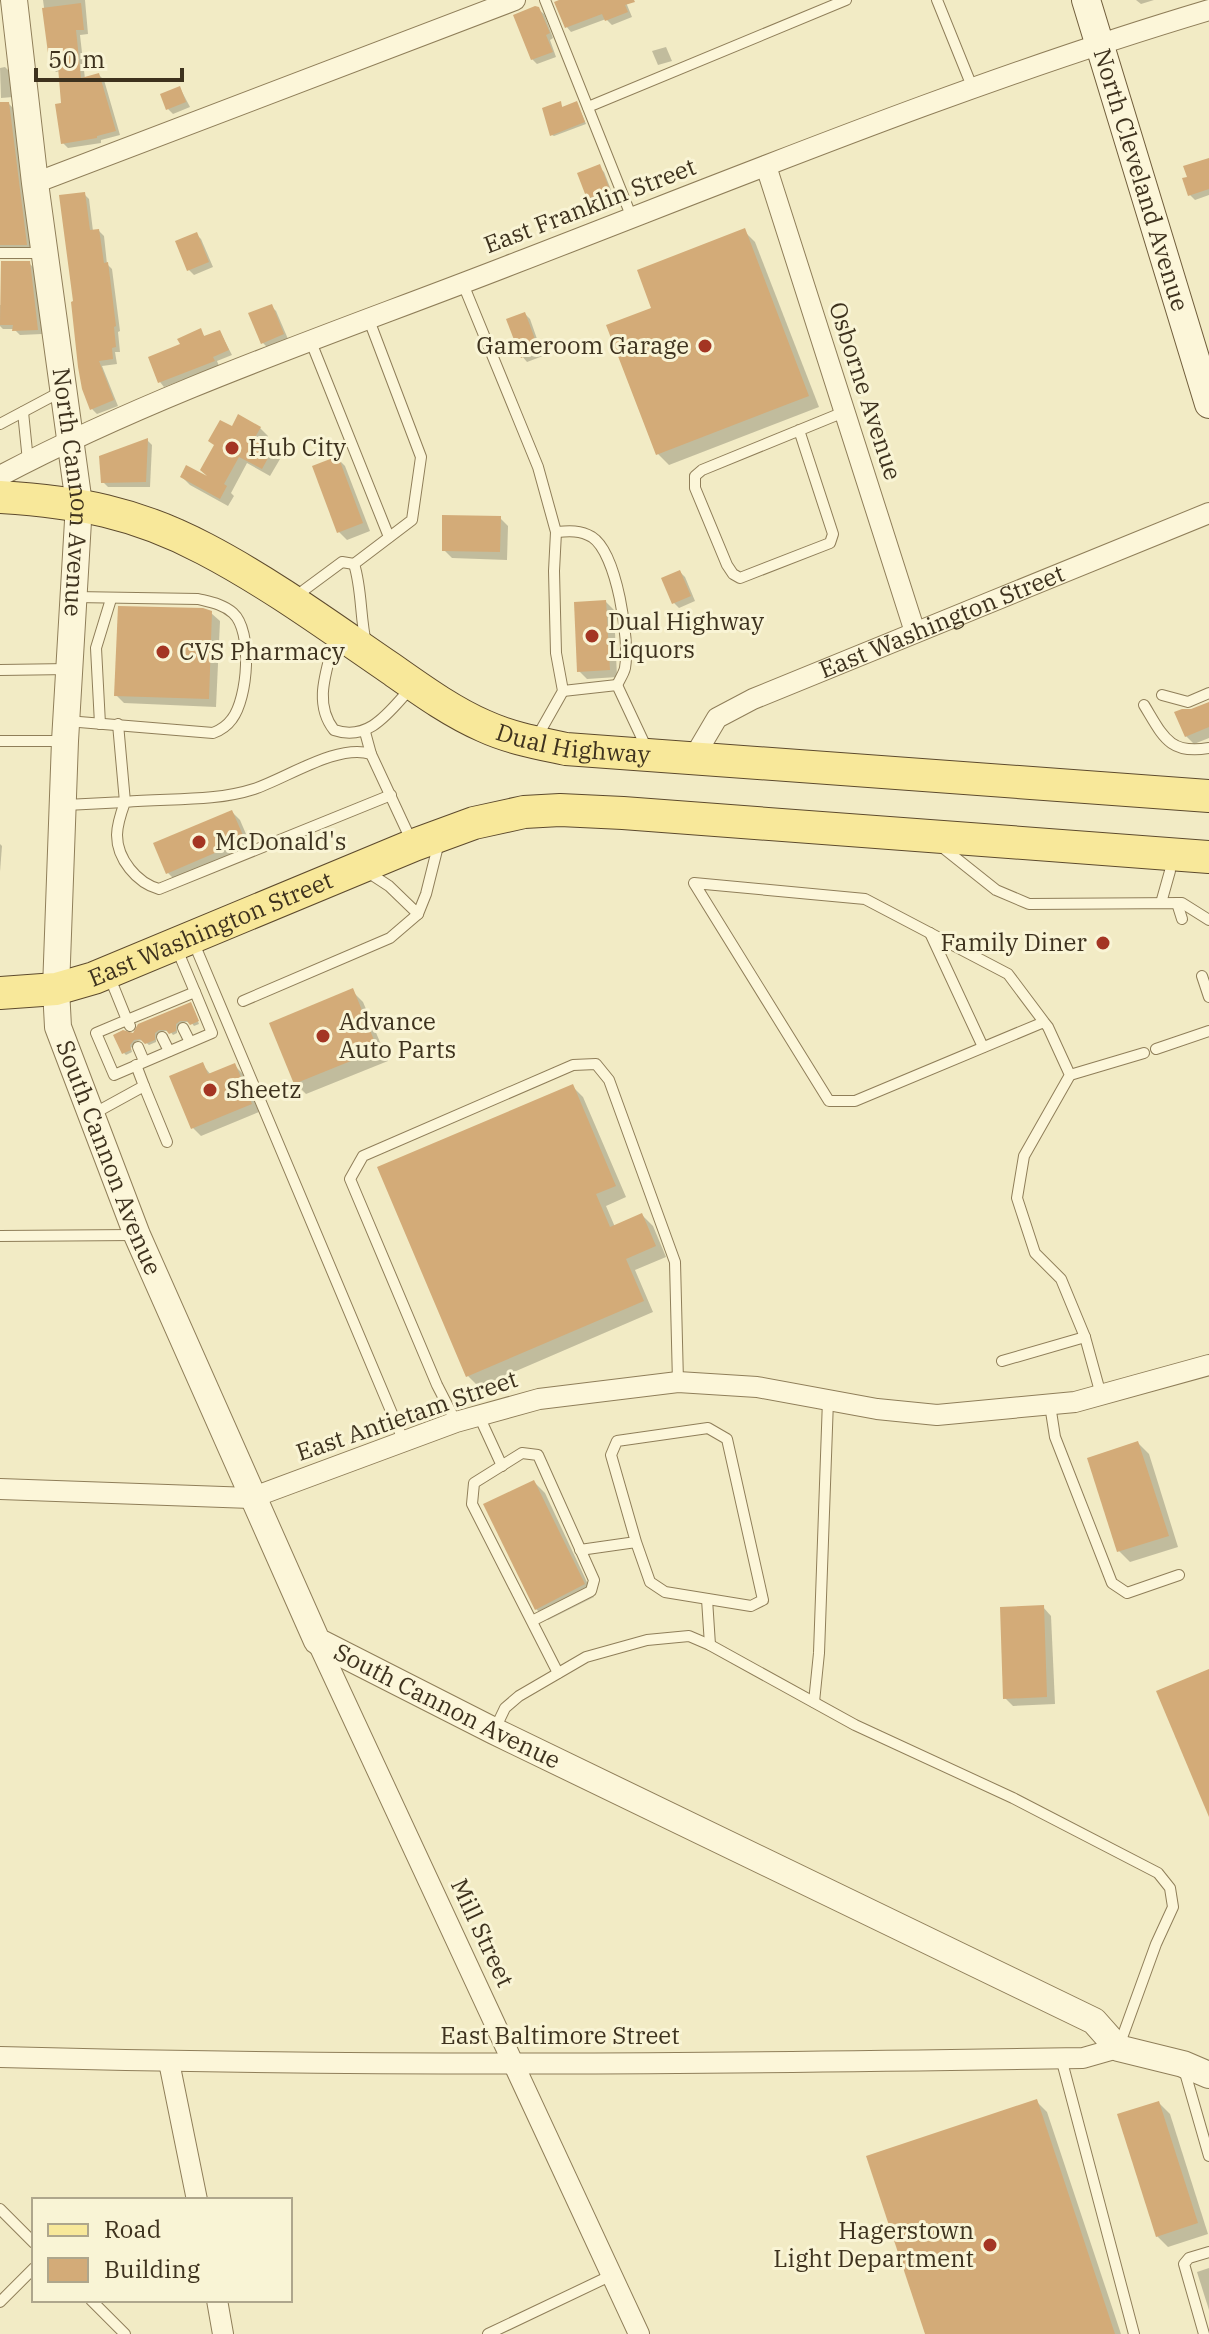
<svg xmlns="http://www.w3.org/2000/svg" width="1209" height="2334" viewBox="0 0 1209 2334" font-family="'IBM Plex Serif',serif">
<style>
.shadow{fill:#0003}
.building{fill:#d3ab78}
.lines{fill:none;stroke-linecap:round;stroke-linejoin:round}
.service-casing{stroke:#8f7e59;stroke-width:12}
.minor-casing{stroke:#8f7e59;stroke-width:22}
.tertiary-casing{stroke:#8f7e59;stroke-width:28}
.secondary-casing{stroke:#715e3c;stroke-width:30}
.primary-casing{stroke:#5d4a2d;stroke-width:34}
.service{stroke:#fcf6d9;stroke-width:10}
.minor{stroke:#fcf6d9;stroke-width:20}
.tertiary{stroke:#fcf6d9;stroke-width:26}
.secondary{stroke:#fcf6d9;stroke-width:28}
.primary{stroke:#f8e89a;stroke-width:32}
.poi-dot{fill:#a43523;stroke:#f9f4d5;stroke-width:3}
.labels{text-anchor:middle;stroke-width:6;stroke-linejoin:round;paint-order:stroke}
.street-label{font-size:24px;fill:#3e321e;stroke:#f9f4d5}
.poi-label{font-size:24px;fill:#3e321e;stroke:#f9f4d5;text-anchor:start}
</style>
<rect width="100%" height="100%" fill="#f2ebc5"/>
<g class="shadow">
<polygon points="43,0 85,0 88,34 80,35 85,79 99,75 104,80 120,135 101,140 101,143 68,148 63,143 60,71 56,72 52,67"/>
<polygon points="565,0 625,0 632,17 612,25 606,19 571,32 566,26"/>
<polygon points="1136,0 1154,0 1141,4"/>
<polygon points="538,9 544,14 553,38 550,40 556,57 537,64 532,59"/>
<polygon points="666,47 672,61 658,65 652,51"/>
<polygon points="5,67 10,72 13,97 1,98 0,68"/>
<polygon points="180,88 190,107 173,114 168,109"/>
<polygon points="560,103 563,108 578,105 586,124 554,136 552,135"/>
<polygon points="9,104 14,109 31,249 0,251 0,106"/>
<polygon points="1209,160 1209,195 1195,200 1190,195"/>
<polygon points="599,167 604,172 613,195 594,203 589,198"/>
<polygon points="84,194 89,199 93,231 99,231 104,236 107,264 112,269 120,331 118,332 120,352 115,352 117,364 102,366 118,406 97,414 92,409"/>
<polygon points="744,231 755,242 819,407 669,465 658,454 654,309"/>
<polygon points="196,234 201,239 213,267 194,275 189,270"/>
<polygon points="29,263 34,268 42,334 20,335 14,329 3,329 0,326 0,305 3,305"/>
<polygon points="271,306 276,311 288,339 267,347 262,342"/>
<polygon points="525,314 530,319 543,356 527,362 522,356"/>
<polygon points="200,331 206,338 220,332 232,355 217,361 219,366 164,387 160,382 182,346"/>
<polygon points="232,428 260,428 268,436 263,446 280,459 270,476 247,463 231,493 234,496 228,506 190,485 182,477 213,481"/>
<polygon points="147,440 152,445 150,487 108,487 103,482"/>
<polygon points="337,458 345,466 370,531 347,540 339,532"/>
<polygon points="500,518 508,526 507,560 452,558 444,550"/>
<polygon points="680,572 685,577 695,601 679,608 674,603"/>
<polygon points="606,602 614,610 617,677 587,679 579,671"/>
<polygon points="211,613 220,621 216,707 124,703 116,695"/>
<polygon points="1209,703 1209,738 1194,744 1186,736 1192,711"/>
<polygon points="232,812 240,820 252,848 176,881 168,873"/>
<polygon points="0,844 2,846 0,872"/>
<polygon points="352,991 363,1002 388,1061 306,1094 295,1083"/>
<polygon points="192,1007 199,1024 194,1026 191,1022 183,1022 177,1027 177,1033 173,1035 170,1031 162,1031 156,1036 156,1042 149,1045 143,1040 136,1041 131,1048 132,1052 126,1055 124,1053 134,1036"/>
<polygon points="202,1064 211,1075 235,1066 243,1074 259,1112 201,1136 193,1128 171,1077"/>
<polygon points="572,1086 583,1097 626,1197 606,1206 615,1227 642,1215 653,1226 666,1257 635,1270 653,1312 479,1387 468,1376"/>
<polygon points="1138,1443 1149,1454 1178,1547 1130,1562 1119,1551"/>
<polygon points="534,1482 545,1493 594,1597 548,1620 536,1609"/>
<polygon points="1043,1607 1051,1616 1055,1704 1013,1706 1005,1698"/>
<polygon points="1036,2101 1047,2112 1121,2334 927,2334"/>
<polygon points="1159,2103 1170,2114 1208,2234 1168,2247 1157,2236"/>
<polygon points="1209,2268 1209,2310 1197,2272"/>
</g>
<g class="building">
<polygon points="559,0 634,0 635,2 625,5 628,12 605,21 602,14 565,28 554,2"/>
<polygon points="81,3 84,30 76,30 81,78 99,73 116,131 97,136 97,138 61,144 55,104 61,103 58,67 50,68 42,8"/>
<polygon points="535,6 539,7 550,33 546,35 553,52 531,60 513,15"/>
<polygon points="180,86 186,102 166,110 160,94"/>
<polygon points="561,101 562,107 577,101 585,122 550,136 542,108"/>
<polygon points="0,102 9,102 27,245 0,245"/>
<polygon points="1209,158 1209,189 1188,196 1182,178 1187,177 1183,166"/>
<polygon points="600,164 610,190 587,199 577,173"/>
<polygon points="85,192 90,230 99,229 104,263 108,262 116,326 114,327 116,347 112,348 113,359 99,361 114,400 90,410 82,389 78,367 71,302 73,301 59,195"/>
<polygon points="745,228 809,396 656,455 606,325 651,308 637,270"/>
<polygon points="197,232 209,262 187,271 175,241"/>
<polygon points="1,261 30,261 38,330 12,331 13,325 0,325"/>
<polygon points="272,304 284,334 261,344 248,313"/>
<polygon points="525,312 539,350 521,358 506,319"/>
<polygon points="201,328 204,336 220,330 229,350 213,357 215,361 158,383 148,357 180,344 177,339"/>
<polygon points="238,414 261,427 254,439 273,449 262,469 239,457 224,484 227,486 220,499 180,477 186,465 207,476 200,470 214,445 208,441 220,420 232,426"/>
<polygon points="148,438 146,482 101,483 99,456"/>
<polygon points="338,456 363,523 337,533 312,466"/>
<polygon points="442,515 501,516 500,552 442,551"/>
<polygon points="680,570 691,596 672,604 661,578"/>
<polygon points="606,600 610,670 577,672 574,602"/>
<polygon points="118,606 203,608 212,611 209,699 114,696"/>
<polygon points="1209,702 1209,727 1185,737 1174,712 1182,709 1191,709"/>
<polygon points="232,810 245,840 166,874 153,843"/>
<polygon points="353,988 378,1050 294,1084 269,1023"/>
<polygon points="191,1002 199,1021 190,1025 187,1021 180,1021 176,1024 176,1031 169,1034 166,1030 159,1030 155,1033 155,1040 145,1044 140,1039 134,1040 130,1045 131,1050 122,1054 113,1035 123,1030 133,1033 138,1024"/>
<polygon points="203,1062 208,1074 235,1063 252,1104 191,1129 169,1076"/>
<polygon points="573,1084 616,1186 596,1194 610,1227 642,1213 656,1246 626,1259 644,1301 466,1377 377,1167"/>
<polygon points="1138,1441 1169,1536 1117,1552 1087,1458"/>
<polygon points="534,1480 585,1584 535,1610 483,1504"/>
<polygon points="1044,1605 1047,1697 1003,1699 1000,1607"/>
<polygon points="1209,1669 1209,1817 1156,1691"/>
<polygon points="1037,2099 1115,2334 925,2334 866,2156"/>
<polygon points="1159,2101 1198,2223 1156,2237 1117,2114"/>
</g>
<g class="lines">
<defs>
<g id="service">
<polyline points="545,0 632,218"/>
<polyline points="937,0 973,89"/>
<polyline points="588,107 846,0"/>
<polyline points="0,253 43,253"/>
<polyline points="463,284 538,467 556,532 554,571 556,653 563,691 537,737"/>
<polyline points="311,342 389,537"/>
<polyline points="23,412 28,461"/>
<polyline points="0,424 62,391"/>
<polyline points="799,430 833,534 830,543 740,578 733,574 727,565 695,488 695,476 702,470 844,412"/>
<path d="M556,532C569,531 580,530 592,537C617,553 630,640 625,668C624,673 620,679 617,685"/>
<polyline points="296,596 342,562 354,564"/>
<path d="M335,637C328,668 312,702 334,730C369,742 389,712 410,689"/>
<path d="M366,643C360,617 362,589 354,564L412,520L421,457L369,320"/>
<polyline points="0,670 69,669"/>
<polyline points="563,691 617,685 647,749"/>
<polyline points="1162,695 1188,702 1209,693"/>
<path d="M1144,705C1163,736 1169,755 1209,748"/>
<path d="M67,721L213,733C221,730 227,726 232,719C248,698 253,631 233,613C223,604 210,602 198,599L75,597"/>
<polyline points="100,724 96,648 111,599"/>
<polyline points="365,732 371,754 411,840"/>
<polyline points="0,741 63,741"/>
<path d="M371,754C338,743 287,778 254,789C214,802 167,798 125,802C121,813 117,824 117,835C117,859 137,883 159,889L391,795"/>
<polyline points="66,805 125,802 118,724"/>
<polyline points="942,847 996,890 1029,904 1182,903 1209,920"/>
<polyline points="366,871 389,886 418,914 426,894 439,842"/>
<polyline points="1161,903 1170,871"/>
<polyline points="1177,903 1182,919"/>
<polyline points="930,933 983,1047"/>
<polyline points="193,941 404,1442"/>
<polyline points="176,947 195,992"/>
<polyline points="1202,976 1209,997"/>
<polyline points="110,978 127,1020 96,1033 114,1075 212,1033 195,992 127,1020 130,1026"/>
<polyline points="243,1001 390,938 418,914"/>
<polyline points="1044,1022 855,1101 829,1101 694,883 865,899 1008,974 1044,1022 1048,1027 1070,1075 1024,1156 1017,1198 1035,1253 1061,1279 1085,1337 1101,1395"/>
<polyline points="183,1028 190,1042"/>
<polyline points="162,1037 169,1051"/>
<polyline points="138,1047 144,1061"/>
<polyline points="1156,1049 1209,1031"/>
<polyline points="1070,1075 1144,1053"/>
<polyline points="144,1086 167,1142"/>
<polyline points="93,1114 144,1086 136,1065"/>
<polyline points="0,1236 134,1235"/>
<polyline points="1002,1361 1085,1337"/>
<polyline points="1050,1405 1055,1437 1112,1583 1127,1593 1179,1575"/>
<polyline points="479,1416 502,1466"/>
<polyline points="456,1422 437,1385 350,1179 363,1156 573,1065 596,1064 609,1080 675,1262 678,1382"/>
<polyline points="580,1550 636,1542 611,1455 617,1441 708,1428 727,1439 763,1600 751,1606 665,1592 650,1582 636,1542"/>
<polyline points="707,1599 710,1645"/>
<polyline points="532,1621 591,1591 594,1580 538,1455 522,1453 474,1483 472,1504 558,1673"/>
<polyline points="814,1702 819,1653 828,1400"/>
<polyline points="494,1731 505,1708 519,1696 586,1657 647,1640 689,1636 710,1645 855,1725 1013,1798 1158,1873 1170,1888 1173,1907 1156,1944 1119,2046"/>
<polyline points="1061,2058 1134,2334"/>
<polyline points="1184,2069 1209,2156"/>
<polyline points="0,2209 34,2243"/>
<polyline points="91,2300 125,2334"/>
<polyline points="0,2302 34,2268"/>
<polyline points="488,2334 612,2275"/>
<polyline points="1204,2334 1184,2264 1189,2258 1209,2252"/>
</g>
<g id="minor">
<polyline points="766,166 915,632"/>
<polyline points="35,183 515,0"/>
<path d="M0,476C165,389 344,330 518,262C746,174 974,80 1209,10"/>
<path id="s1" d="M694,757L717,718L753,699L1209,513"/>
<polyline points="0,1489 251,1498 456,1422 539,1399 678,1382 757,1387 877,1409 937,1415 1075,1402 1209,1365"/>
<polyline points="317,1641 639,2334"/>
<path d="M0,2057C361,2067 722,2064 1083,2058L1118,2048"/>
<polyline points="169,2062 197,2200"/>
<polyline points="217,2300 223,2334"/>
</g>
<g id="tertiary">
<path id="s2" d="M14,0L35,183L79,504L65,741L56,989L58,1027L137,1235L317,1641L494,1731L1094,2021L1118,2048L1183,2064L1209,2075"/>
</g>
<g id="secondary">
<path id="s3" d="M1086,0L1209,404"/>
</g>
<g id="primary">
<path id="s4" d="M0,497C78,502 135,512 205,549C270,583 330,627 390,668C420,689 450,711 484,726C510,738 538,743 566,749L1209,796"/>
<path id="s5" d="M0,993L56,989L94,978L414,845L474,823L524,812L560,810L623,813L1209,857"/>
</g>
</defs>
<use href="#service" class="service-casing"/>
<use href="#minor" class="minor-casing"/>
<use href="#tertiary" class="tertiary-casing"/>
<use href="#secondary" class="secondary-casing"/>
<use href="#primary" class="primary-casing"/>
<use href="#service" class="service"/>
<use href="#minor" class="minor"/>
<use href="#tertiary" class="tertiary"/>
<use href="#secondary" class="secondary"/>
<use href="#primary" class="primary"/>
</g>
<g class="poi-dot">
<circle cx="705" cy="346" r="8"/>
<circle cx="232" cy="448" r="8"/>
<circle cx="592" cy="636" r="8"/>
<circle cx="163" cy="652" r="8"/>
<circle cx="199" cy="842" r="8"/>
<circle cx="1103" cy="943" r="8"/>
<circle cx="323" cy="1036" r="8"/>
<circle cx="210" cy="1090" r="8"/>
<circle cx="990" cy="2245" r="8"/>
</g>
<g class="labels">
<g class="street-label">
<text dy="8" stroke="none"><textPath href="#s3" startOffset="188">North Cleveland Avenue</textPath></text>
<text transform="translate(590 206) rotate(-21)" y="8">East Franklin Street</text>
<text transform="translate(865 391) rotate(72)" y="8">Osborne Avenue</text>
<text dy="8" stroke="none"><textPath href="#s2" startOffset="496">North Cannon Avenue</textPath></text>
<text dy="8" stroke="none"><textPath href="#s1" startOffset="290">East Washington Street</textPath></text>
<text dy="8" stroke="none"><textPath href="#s4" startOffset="636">Dual Highway</textPath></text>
<text dy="8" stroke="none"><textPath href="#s5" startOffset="222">East Washington Street</textPath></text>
<text dy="8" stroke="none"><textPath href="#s2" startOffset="1172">South Cannon Avenue</textPath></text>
<text transform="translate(407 1416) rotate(-19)" y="8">East Antietam Street</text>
<text dy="8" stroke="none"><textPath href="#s2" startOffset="1844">South Cannon Avenue</textPath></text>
<text transform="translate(482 1933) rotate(65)" y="8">Mill Street</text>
<text x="560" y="2044">East Baltimore Street</text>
</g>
<g class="poi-label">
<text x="689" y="354" text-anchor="end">Gameroom Garage</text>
<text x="248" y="456">Hub City</text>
<text x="608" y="630">Dual Highway<tspan x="608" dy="28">Liquors</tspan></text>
<text x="179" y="660">CVS Pharmacy</text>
<text x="215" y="850">McDonald's</text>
<text x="1087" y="951" text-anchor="end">Family Diner</text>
<text x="339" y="1030">Advance<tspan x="339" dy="28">Auto Parts</tspan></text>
<text x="226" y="1098">Sheetz</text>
<text x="974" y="2239" text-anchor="end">Hagerstown<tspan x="974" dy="28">Light Department</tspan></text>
</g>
</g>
<rect x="32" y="2198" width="260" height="104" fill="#f9f4d5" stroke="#aea68c" stroke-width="2"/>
<rect x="48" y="2224" width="40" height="12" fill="#f8e89a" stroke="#aea68c" stroke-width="2"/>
<text x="104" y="2238" font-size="24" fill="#3e321e">Road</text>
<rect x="48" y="2258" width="40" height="24" fill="#d3ab78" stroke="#aea68c" stroke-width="2"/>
<text x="104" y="2278" font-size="24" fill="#3e321e">Building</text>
<path d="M36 68v12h146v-12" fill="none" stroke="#3e321e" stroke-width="4"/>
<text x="48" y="68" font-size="24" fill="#3e321e" stroke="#f9f4d5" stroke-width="6" paint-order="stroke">50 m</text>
</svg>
